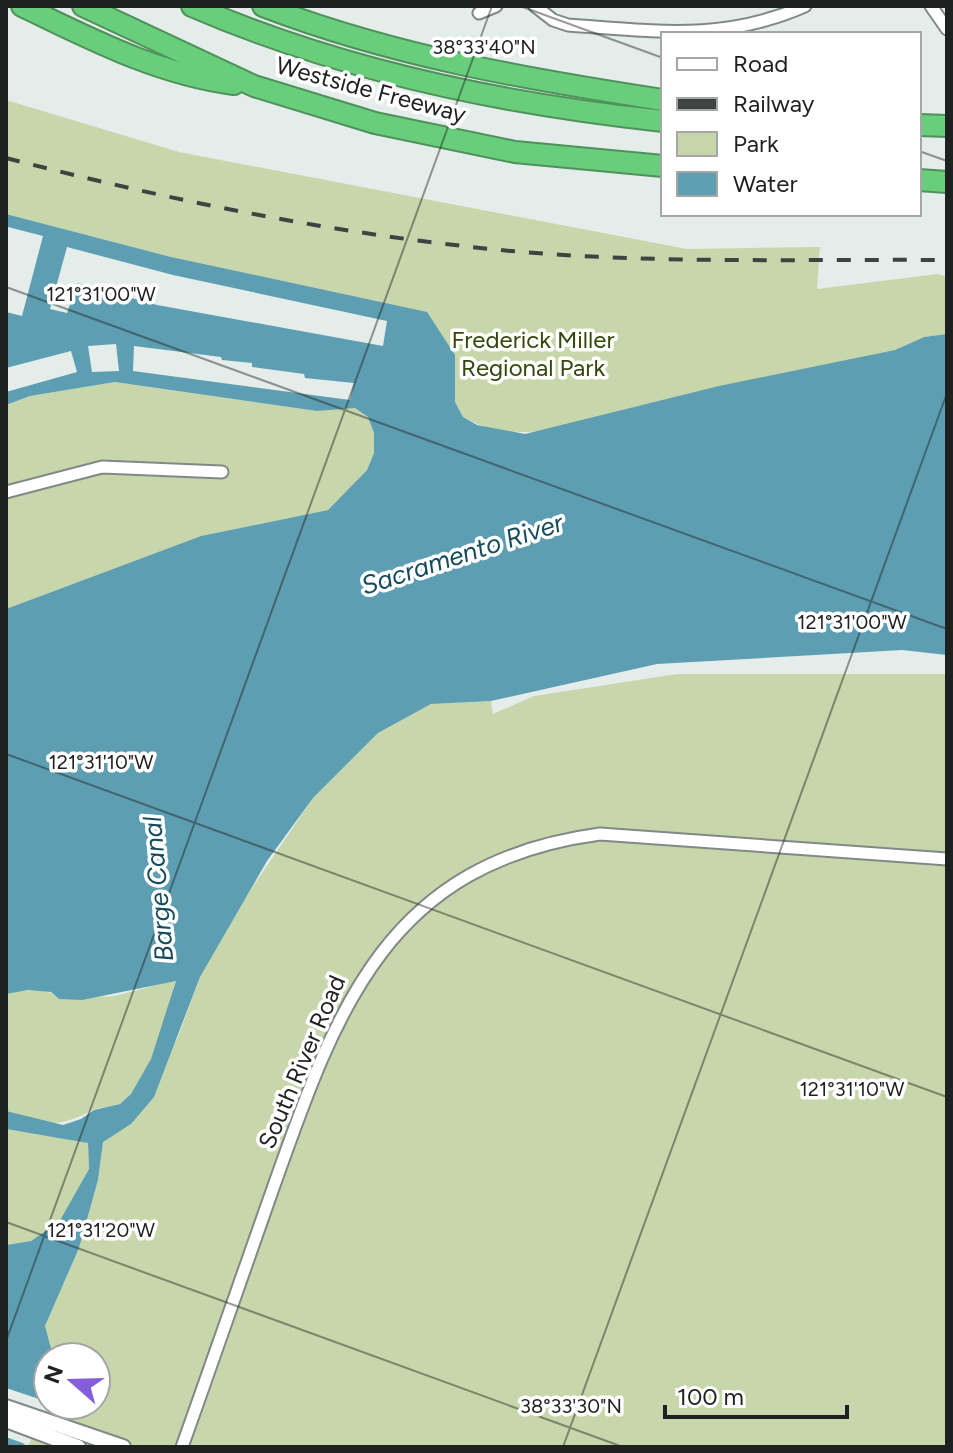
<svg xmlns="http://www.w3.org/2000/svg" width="953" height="1453" viewBox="0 0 953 1453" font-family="Figtree,sans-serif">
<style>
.green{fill:#c8d7ab}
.water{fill:#5d9eb3}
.pier{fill:#e4edea}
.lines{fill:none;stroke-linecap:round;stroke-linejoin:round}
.minor-casing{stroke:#818986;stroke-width:15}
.tertiary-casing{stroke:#818986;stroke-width:18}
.motorway-casing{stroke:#4f915b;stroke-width:24}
.minor{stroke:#fff;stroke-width:11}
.tertiary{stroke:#fff;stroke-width:14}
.motorway{stroke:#69ce7b;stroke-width:20}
.rail{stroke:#3e4241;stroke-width:4;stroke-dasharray:14 14;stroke-linecap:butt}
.ticks{fill:none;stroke:#1e2120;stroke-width:2;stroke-opacity:0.45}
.labels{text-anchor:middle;stroke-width:7;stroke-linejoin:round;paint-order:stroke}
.street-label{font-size:24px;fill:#1e2120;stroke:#fff}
.park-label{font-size:24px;fill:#364509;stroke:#fff}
.water-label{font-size:26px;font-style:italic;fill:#144c5c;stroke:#fff}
.ticks-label{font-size:20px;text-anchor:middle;fill:#1e2120;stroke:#fff;stroke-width:7;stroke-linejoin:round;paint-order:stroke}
</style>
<rect width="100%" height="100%" fill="#e4edea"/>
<g class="green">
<path d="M6,100L179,152L687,249L820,247L817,289L938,274L947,277V334L924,337L895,350L554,429C521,435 492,433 463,417L455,402V355L171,257L6,214Z"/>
<polygon points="115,382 317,411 355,407 368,417 374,433 374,453 367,470 328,510 201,536 6,609 6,405 30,396"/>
<polygon points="677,674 947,674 947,1447 22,1447 43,1415 48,1387 48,1405 96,1405 96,1357 53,1357 45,1326 79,1248 98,1180 103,1141 131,1124 178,1037 200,977 230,920 313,798 378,733 431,704 491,701 493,714 534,696"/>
<path d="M176,980C166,1012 151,1083 122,1102C114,1108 101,1106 93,1110C57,1129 44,1125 6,1111V994C24,991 45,985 59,999L115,996Z"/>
<polygon points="6,1129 88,1142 89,1169 59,1222 31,1241 6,1245"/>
</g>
<polygon class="water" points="6,214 171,257 427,312 455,355 455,402 463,417 477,425 525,434 719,386 895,350 924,337 947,334 947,655 902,650 657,664 491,701 431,704 378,733 313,798 267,861 200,977 154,1097 131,1124 103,1142 98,1180 79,1248 45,1326 53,1356 48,1357 43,1415 22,1447 6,1447 6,1245 31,1241 59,1222 89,1169 88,1143 6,1129 6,1111 63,1125 81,1119 94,1110 120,1104 131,1094 151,1059 176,981 82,1000 59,999 51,992 28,990 6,994 6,609 201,536 328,510 367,470 374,453 374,433 368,417 355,408 317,411 115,382 30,396 6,405"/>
<g class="pier">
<polygon points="8,227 43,236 22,316 6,312"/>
<polygon points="67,247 173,275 387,321 383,346 157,305 77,283 67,313 50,309"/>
<polygon points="116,344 119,371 92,372 88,346"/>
<polygon points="134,346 221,357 222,360 252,363 252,367 304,374 305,378 354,383 350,400 133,371"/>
<polygon points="71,351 77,372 6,392 6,368"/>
<polygon points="6,1388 48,1402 47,1417 28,1445 6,1437"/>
</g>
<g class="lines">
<defs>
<g id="minor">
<path d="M535,6L553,20L568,25C655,31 723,42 805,6"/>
<polyline points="931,6 947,29"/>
<polyline points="479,13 496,6"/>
<polyline points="6,492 102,467 222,472"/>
<path d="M182,1447C212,1363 241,1279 271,1194C335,1013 384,863 600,834L947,859"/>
</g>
<g id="tertiary">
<polyline points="6,1407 123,1447"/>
<polyline points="6,1420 78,1447"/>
</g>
<g id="motorway">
<path d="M22,6C91,39 157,74 234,84"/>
<polyline points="83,6 254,86 375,123 515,152 663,166"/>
<path d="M192,6C342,71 502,104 663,121"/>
<path d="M263,6C393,56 526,79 663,100"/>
<polyline points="919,125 947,126"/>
<polyline points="919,180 947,182"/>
</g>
</defs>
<use href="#minor" class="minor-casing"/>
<use href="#tertiary" class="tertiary-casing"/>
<use href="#motorway" class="motorway-casing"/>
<use href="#minor" class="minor"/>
<use href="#tertiary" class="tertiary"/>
<use href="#motorway" class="motorway"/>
<path class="rail" d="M6,158C173,201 340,235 511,251C656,264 802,259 947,260"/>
</g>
<path class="ticks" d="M520,6L663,58M919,151L947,161M6,287L947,629M6,754L947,1097M6,1222L623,1447M6,1341L492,6M563,1447L947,393"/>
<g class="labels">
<g class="street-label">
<text transform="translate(371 90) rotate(15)" y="8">Westside Freeway</text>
<text transform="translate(302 1062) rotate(-67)" y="8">South River Road</text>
</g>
<g class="park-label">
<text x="533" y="348">Frederick Miller<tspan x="533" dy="28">Regional Park</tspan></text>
</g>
<g class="water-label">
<text transform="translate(462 554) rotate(-18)" y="9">Sacramento River</text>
<text transform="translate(158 889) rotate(-95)" y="9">Barge Canal</text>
</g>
</g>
<g class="ticks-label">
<text x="484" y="54">38°33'40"N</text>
<text x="101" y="301">121°31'00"W</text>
<text x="852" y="629">121°31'00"W</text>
<text x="101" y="769">121°31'10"W</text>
<text x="852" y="1096">121°31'10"W</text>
<text x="101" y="1237">121°31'20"W</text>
<text x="571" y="1413">38°33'30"N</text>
</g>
<rect width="953" height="1453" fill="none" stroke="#1e2120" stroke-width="16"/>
<rect x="661" y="32" width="260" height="184" fill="#ffffff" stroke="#a5a6a6" stroke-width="2"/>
<rect x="677" y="58" width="40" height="12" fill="#ffffff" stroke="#a5a6a6" stroke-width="2"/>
<text x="733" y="72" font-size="24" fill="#1e2120">Road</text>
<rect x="677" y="98" width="40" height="12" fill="#3e4241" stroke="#a5a6a6" stroke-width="2"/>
<text x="733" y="112" font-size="24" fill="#1e2120">Railway</text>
<rect x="677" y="132" width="40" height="24" fill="#c8d7ab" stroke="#a5a6a6" stroke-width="2"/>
<text x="733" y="152" font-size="24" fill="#1e2120">Park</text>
<rect x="677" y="172" width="40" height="24" fill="#5d9eb3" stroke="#a5a6a6" stroke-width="2"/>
<text x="733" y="192" font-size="24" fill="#1e2120">Water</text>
<g transform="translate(72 1381) rotate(290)"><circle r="38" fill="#ffffff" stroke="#a5a6a6" stroke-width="2"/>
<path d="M0-6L14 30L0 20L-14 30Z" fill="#845fd9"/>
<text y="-12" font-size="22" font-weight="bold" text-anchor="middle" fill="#1e2120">N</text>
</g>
<path d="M665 1405v12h182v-12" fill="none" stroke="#1e2120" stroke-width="4"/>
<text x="677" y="1405" font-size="24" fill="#1e2120" stroke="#ffffff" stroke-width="6" paint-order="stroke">100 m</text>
</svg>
